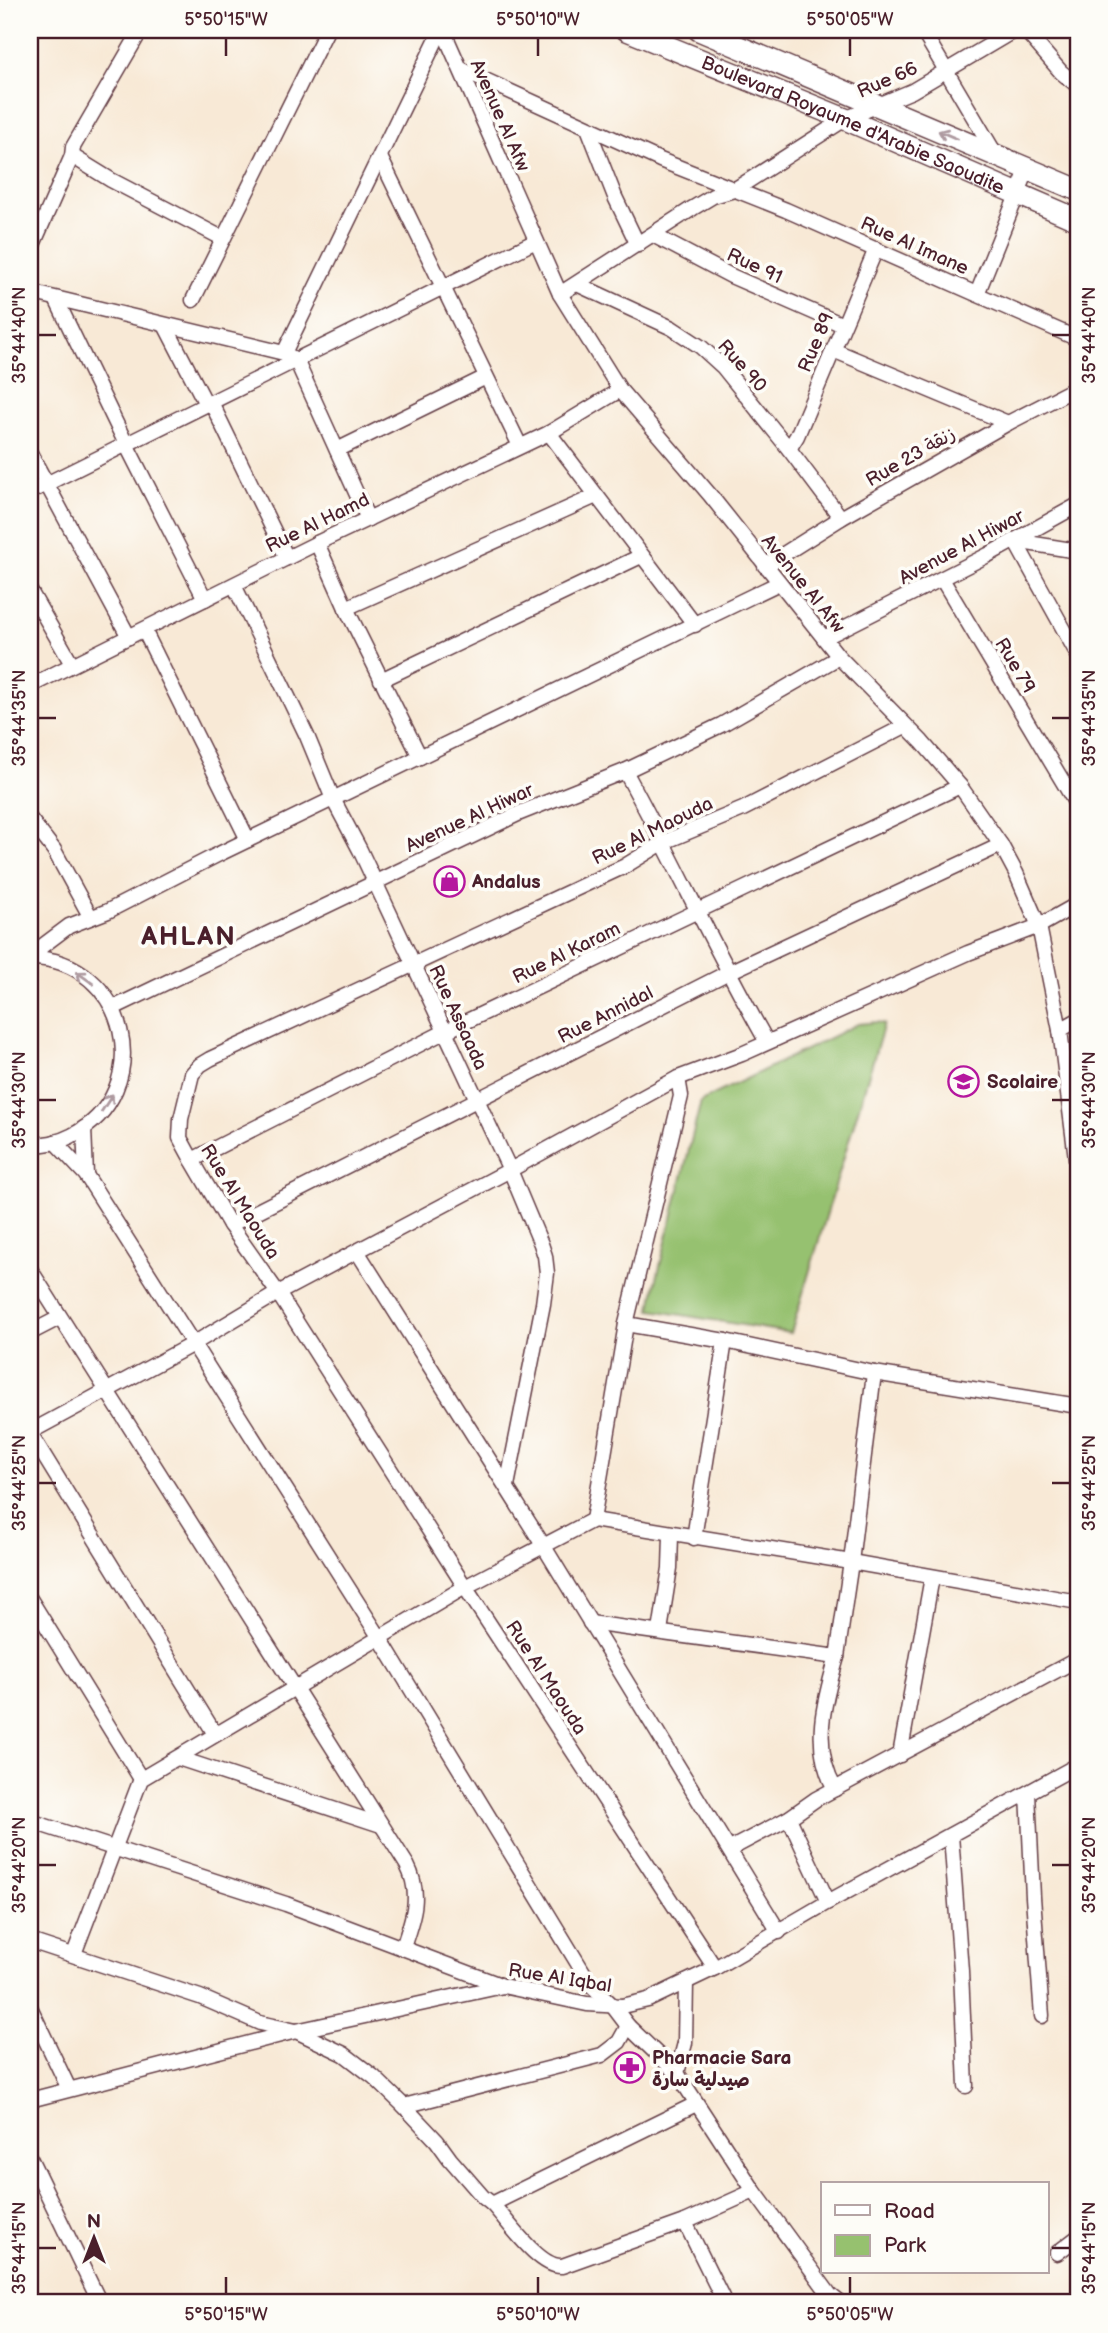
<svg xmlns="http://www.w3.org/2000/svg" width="1108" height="2333" viewBox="0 0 1108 2333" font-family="'Balsamiq Sans','Playpen Sans Arabic',sans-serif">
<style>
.green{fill:#96c16f;stroke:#70704d;stroke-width:2}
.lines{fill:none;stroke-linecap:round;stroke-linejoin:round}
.minor-casing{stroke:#643d45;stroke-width:17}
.secondary-casing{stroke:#643d45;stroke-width:24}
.minor{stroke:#fff;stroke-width:14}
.secondary{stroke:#fff;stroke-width:21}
.oneway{stroke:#ae9aa0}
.ticks{fill:none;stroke:#4a1f2b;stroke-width:2.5}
.labels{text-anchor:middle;stroke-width:7;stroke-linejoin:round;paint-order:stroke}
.street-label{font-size:19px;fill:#4a1f2b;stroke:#fdfcf7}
.poi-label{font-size:19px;font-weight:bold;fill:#4a1f2b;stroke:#fdfcf7;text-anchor:start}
.district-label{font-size:26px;font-weight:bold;letter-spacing:2px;fill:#4a1f2b;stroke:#fdfcf7}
.neatline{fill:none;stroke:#4a1f2b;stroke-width:2.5}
.ticks-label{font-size:18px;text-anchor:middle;fill:#4a1f2b}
</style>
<rect width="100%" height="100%" fill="#fdfcf7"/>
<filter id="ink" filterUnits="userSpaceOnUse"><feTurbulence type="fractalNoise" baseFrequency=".0143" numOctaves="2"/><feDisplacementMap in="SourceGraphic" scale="14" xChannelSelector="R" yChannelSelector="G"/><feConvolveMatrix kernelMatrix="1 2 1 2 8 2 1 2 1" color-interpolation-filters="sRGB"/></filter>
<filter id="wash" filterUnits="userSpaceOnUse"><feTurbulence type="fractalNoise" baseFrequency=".00686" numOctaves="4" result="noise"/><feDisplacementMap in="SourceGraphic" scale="28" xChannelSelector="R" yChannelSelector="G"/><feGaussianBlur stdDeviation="1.57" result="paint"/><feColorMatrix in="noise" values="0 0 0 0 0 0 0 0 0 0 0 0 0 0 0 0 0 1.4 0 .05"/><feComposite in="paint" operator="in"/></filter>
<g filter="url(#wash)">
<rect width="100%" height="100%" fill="#f8e9d6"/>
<polygon class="green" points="877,1022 884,1024 791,1333 651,1310 655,1286 701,1101 858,1024"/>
</g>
<g filter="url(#ink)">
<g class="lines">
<defs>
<g id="minor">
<polyline points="443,30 560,294 620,390 710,495 839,657 922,742 960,786 1001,845 1016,873 1039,926 1060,1030 1078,1174"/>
<polyline points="922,30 996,155"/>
<polyline points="1025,30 1061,72 1078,86"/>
<polyline points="30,32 31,30"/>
<polyline points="461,69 660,160 786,210 1078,339"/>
<polyline points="588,128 615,197 638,245"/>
<polyline points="72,156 111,180 222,238"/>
<polyline points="380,157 520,446"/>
<polyline points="653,235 731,276 843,325"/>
<polyline points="32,247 72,156 73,147 141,30"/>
<polyline points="577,284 672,328 701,347 723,367 789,449 841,518"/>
<polyline points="30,292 284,353 296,360 368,519"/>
<polyline points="560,294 693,208 713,196 734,190 845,119 912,91 1015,30"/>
<polyline points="977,294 1028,168"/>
<polyline points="56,299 126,444 205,599"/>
<polyline points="193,300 327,30"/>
<polyline points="165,325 206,404"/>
<polyline points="833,350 1008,423"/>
<polyline points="284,353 441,30"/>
<polyline points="211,402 287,558"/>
<polyline points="549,433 695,625"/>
<polyline points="789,449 797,436 876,249"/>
<polyline points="337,450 486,377"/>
<polyline points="30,453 129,637"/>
<polyline points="30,492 536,241"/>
<polyline points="1015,541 1078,655"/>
<polyline points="1015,541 1078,551"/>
<polyline points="317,543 346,608 420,757"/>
<polyline points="765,566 841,518 1008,423 1078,387"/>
<polyline points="942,579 1078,807"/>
<polyline points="234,585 307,736 333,799 360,850 510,1170 541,1244 545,1256 547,1273 543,1304 507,1486"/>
<polyline points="30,591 72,664"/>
<polyline points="346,608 596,496"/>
<polyline points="144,630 248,840"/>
<polyline points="824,638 988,555 1078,505"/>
<polyline points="381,680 641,556"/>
<polyline points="30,686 317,543 549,433 620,390"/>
<path d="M625,771C674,860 716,953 767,1042"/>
<polyline points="30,819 54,850 90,916"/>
<path d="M30,958C128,958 159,1092 71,1136C58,1143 44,1144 30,1146"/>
<polyline points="36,958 41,947 69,926 108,911 219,854 779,583"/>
<polyline points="113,1008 520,813 625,771 721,725 839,657"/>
<polyline points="1060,1030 1078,1020"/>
<polyline points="84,1128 86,1175"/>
<polyline points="55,1142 86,1175 380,1638 591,1985 612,2005 628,2026 677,2073 754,2191 830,2295 840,2303"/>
<polyline points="192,1160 444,1032 960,786"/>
<polyline points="230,1225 727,973 1001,845"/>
<polyline points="357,1251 543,1545 779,1932"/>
<path d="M30,1269L407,1865C422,1894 413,1918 403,1947"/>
<polyline points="626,1324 725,1341 874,1373 1078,1406"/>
<polyline points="30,1333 59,1318"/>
<polyline points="30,1432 193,1344 278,1293 510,1170 678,1078 742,1054 968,953 1039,926 1078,904"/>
<polyline points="30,1433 215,1734"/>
<polyline points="593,1520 626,1324 681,1096 678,1078"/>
<polyline points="694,1538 725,1341"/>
<polyline points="30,1599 141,1779"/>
<path d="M590,1623L837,1657C824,1701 811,1747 835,1789"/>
<polyline points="660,1631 670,1568 671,1535"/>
<polyline points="837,1657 851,1562 874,1373"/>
<polyline points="900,1755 932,1577"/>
<polyline points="178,1758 381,1825"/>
<polyline points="1028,1793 1033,1897 1042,2016"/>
<polyline points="789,1818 828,1902"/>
<polyline points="30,1821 286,1904 503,1986"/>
<polyline points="951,1835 961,1971 966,2086"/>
<polyline points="730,1849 789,1818 816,1799 1078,1659"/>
<polyline points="30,1941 200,1997 260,2023 296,2031 344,2054 374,2077 404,2106 437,2141 450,2159 483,2197 492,2204 696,2104"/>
<polyline points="74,1954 141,1779 465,1587 593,1520 851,1562 1078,1602"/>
<polyline points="715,1968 465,1587 278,1293 230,1225 192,1160 180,1138 181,1119 192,1074 200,1065 210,1059 625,866 664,842 743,809 905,726"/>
<polyline points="30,2007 69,2089"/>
<polyline points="677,2073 685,2043 686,1982"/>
<polyline points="30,2100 296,2031 503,1986 587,2004 622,2006 648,2000 715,1968 828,1902 1078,1765"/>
<polyline points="404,2106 602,2055 619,2042 628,2026"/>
<polyline points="30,2158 100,2303"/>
<path d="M492,2204C508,2221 539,2268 562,2266L685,2222"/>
<polyline points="1057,2253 1078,2237"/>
<polyline points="722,2303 722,2297 685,2222 754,2191"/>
</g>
<g id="secondary">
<path id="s1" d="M627,30L845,119L1078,220"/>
<polyline points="699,30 1078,190"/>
</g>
</defs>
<use href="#minor" class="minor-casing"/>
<use href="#secondary" class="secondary-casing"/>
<use href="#minor" class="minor"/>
<use href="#secondary" class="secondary"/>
</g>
<defs><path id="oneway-shaft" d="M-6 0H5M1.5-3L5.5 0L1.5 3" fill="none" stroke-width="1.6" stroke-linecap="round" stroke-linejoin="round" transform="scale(1.75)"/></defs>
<g class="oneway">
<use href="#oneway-shaft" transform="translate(948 135) rotate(-157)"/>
<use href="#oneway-shaft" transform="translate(85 978) rotate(-144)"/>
<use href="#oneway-shaft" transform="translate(107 1103) rotate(-57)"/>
</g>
</g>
<path class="ticks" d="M226,38V56M538,38V56M850,38V56M38,335H56M1052,335H1070M38,718H56M1052,718H1070M38,1100H56M1052,1100H1070M38,1483H56M1052,1483H1070M38,1865H56M1052,1865H1070M38,2248H56M1052,2248H1070M226,2277V2294M538,2277V2294M850,2277V2294"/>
<defs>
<symbol id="shop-ring" viewBox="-11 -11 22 22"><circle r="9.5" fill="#fdfcf7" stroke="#b5179e" stroke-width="1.5"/><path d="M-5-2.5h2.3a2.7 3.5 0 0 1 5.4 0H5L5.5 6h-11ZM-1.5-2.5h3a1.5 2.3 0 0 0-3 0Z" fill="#b5179e"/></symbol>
<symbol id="school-ring" viewBox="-11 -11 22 22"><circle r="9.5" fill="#fdfcf7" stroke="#b5179e" stroke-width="1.5"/><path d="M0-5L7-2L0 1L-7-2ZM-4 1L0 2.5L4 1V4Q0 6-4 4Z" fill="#b5179e"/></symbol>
<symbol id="pharmacy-ring" viewBox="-11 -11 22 22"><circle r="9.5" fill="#fdfcf7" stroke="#b5179e" stroke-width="1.5"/><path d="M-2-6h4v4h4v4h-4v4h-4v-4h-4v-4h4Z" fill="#b5179e"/></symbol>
</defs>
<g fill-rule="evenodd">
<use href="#shop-ring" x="432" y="864" width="35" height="35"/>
<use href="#school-ring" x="946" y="1064" width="35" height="35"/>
<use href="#pharmacy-ring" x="612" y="2050" width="35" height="35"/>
</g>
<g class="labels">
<g class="street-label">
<text transform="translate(887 79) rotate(-24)" y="7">Rue 66</text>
<text transform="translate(501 115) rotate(66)" y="7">Avenue Al Afw</text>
<text dy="7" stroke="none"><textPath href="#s1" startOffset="245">Boulevard Royaume d'Arabie Saoudite</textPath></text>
<text transform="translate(915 245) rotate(24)" y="7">Rue Al Imane</text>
<text transform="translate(755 265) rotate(25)" y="7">Rue 91</text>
<text transform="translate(815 342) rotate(-67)" y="7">Rue 89</text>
<text transform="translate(743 365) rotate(48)" y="7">Rue 90</text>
<text transform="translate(910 456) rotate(-30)" y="7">Rue 23 زنقة</text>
<text transform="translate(317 522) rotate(-26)" y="7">Rue Al Hamd</text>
<text transform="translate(961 546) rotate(-28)" y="7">Avenue Al Hiwar</text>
<text transform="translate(804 583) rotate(51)" y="7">Avenue Al Afw</text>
<text transform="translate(1016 665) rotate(59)" y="7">Rue 79</text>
<text transform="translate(469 817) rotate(-25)" y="7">Avenue Al Hiwar</text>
<text transform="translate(652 830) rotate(-26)" y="7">Rue Al Maouda</text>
<text transform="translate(566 952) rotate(-26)" y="7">Rue Al Karam</text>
<text transform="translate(605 1014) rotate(-27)" y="7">Rue Annidal</text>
<text transform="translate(459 1017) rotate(65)" y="7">Rue Assaada</text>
<text transform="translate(241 1201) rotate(58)" y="7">Rue Al Maouda</text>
<text transform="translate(547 1677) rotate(57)" y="7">Rue Al Maouda</text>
<text transform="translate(560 1977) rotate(9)" y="7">Rue Al Iqbal</text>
</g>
<g class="poi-label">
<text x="472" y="888">Andalus</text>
<text x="987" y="1088">Scolaire</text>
<text x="652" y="2064">Pharmacie Sara<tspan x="652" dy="22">صيدلية سارة</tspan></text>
</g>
<g class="district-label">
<text x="189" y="945">AHLAN</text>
</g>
</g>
<rect width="1108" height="2333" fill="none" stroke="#fdfcf7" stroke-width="77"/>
<rect x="821" y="2182" width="228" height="91" fill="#fdfcf7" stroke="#b5a4a5" stroke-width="2"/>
<rect x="835" y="2205" width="35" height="10" fill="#ffffff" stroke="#b5a4a5" stroke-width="2"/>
<text x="884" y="2218" font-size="21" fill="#4a1f2b">Road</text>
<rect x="835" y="2235" width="35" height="21" fill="#96c16f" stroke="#b5a4a5" stroke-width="2"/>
<text x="884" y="2252" font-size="21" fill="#4a1f2b">Park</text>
<g transform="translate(94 2238)" stroke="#fdfcf7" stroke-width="5" paint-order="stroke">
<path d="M0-5L12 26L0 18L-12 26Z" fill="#4a1f2b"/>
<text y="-10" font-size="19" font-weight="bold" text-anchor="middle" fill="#4a1f2b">N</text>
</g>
<rect x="38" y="38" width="1032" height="2256" class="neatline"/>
<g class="ticks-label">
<text x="226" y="25">5°50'15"W</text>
<text x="538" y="25">5°50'10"W</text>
<text x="850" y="25">5°50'05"W</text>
<text transform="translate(19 335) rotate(-90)" y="6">35°44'40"N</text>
<text transform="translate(1089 335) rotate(-90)" y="6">35°44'40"N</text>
<text transform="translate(19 718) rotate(-90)" y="6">35°44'35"N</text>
<text transform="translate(1089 718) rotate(-90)" y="6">35°44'35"N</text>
<text transform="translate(19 1100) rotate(-90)" y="6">35°44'30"N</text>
<text transform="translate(1089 1100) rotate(-90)" y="6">35°44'30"N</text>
<text transform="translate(19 1483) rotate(-90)" y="6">35°44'25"N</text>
<text transform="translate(1089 1483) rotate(-90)" y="6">35°44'25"N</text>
<text transform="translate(19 1865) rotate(-90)" y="6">35°44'20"N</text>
<text transform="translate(1089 1865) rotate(-90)" y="6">35°44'20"N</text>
<text transform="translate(19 2248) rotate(-90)" y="6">35°44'15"N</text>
<text transform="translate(1089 2248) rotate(-90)" y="6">35°44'15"N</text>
<text x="226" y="2320">5°50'15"W</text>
<text x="538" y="2320">5°50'10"W</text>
<text x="850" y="2320">5°50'05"W</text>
</g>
</svg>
